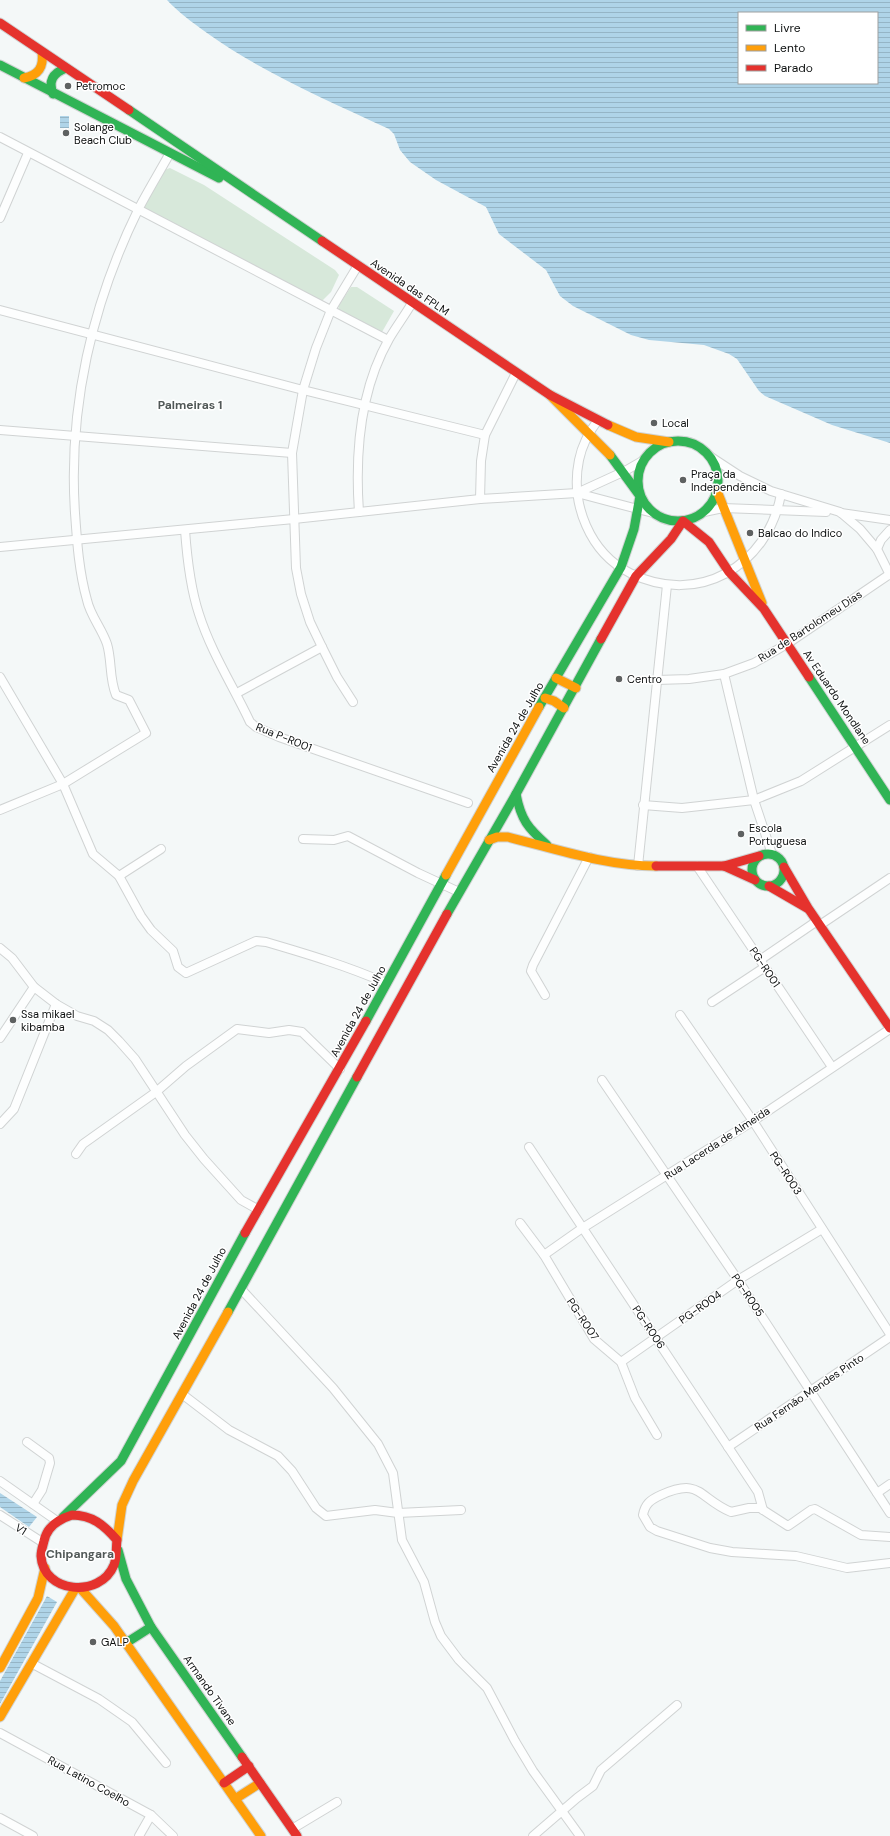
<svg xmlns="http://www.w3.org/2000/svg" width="890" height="1836" viewBox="0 0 890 1836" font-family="'DM Sans',sans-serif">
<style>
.grass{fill:#d7e8da}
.water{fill:url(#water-rules);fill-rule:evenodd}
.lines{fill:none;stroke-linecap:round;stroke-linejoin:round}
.street-casing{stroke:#d0d3d3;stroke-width:10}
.fast-casing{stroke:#d0d3d3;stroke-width:11}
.slow-casing{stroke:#d0d3d3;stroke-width:11}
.jam-casing{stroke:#d0d3d3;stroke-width:11}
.street{stroke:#fdfefe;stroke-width:8}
.fast{stroke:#30b455;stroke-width:9}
.slow{stroke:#ff9f0a;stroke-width:9}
.jam{stroke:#e5322d;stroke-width:9}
.poi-dot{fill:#5e6161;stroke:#fff;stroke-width:1.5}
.labels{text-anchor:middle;stroke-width:3;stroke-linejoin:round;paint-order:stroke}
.poi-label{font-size:11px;fill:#0d1010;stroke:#fff;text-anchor:start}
.street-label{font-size:11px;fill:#0d1010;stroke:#fff}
.neighbourhood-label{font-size:12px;font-weight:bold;fill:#515857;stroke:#fff}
</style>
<defs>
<pattern id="water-rules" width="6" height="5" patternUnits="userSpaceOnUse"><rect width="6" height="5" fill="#afd4e8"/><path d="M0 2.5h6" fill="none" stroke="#95b5c6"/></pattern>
</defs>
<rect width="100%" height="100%" fill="#f4f8f8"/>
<g class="grass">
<polygon points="170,168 204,185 335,270 339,275 331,292 322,301 314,298 144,210 144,202 161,171"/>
<polygon points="351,287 357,287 394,311 382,332 375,331 338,311 339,305"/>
</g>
<g class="water">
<path d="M167,0H890V443L832,425L765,396L759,391L737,359L729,354L704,345L649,340L631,335L573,306L560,296L546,270L499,234L486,207L436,180L410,162L400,150L394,134L389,129C327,100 263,73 207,33C192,22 179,13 167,0ZM739,13H877V83H739Z"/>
<rect x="60" y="116" width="9" height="12"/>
<polygon points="0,1493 37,1517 29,1527 0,1507"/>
<polygon points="47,1596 57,1602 0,1704 0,1681"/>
</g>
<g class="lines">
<defs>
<g id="street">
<polyline points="0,137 388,340"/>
<polyline points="0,218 28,153"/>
<polyline points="0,310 303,390 485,435"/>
<path d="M598,420C589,432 582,445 579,460C570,504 590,553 630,573C698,607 768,566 781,494"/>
<polyline points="0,430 292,453"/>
<polyline points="708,455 740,476 771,491 840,512 860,529 877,549 890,575"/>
<polyline points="577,493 625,471 644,460"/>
<polyline points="480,499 481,461 485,435 516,373"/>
<path d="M359,512C355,455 360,390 389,339C396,327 405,315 412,303"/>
<polyline points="704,512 723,508 826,512"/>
<polyline points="841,513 890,520"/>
<path d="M185,530C187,558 190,587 199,614C211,652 233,686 250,722L256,727L279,737L468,803"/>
<polyline points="0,547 294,519 480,499 577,493 653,513"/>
<polyline points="877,549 881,540 890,530"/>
<polyline points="724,674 754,800 772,854"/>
<path d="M0,677L63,784L93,854L119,876L141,916L151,930L173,951L178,967L186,973L256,941L266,942C307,954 347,966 386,983"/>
<polyline points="657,680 689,679 724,674 754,663 787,644 890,574"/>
<polyline points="237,693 322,647"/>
<polyline points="353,702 337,677 322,647 310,622 301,594 296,568 292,453 303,390 316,348 331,310 357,267"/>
<polyline points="643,805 682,808 754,800 801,781 890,725"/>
<path d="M0,810L63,784L146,733L129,700L116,695C109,678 112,660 107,644C102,629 90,615 87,600C79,572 77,542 75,513C68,408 92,303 139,208C149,189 160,171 170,153"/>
<polyline points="303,839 334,840 348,836 418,873 459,892"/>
<polyline points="638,866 667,585"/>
<polyline points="697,866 832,1067"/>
<polyline points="119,876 161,849"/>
<polyline points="820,925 890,878"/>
<polyline points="0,948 12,958 34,987 56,1004 77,1016 94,1021 108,1030 119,1041 135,1059 185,1135 204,1159 241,1200 259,1210"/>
<polyline points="760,960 817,921"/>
<polyline points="545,995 531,971 533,965 589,857"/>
<polyline points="712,1002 765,967"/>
<polyline points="680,1015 753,1121 890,1334"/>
<polyline points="0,1038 34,987"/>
<polyline points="602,1080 738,1280 890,1513"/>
<polyline points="0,1124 14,1109 56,1004"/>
<polyline points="529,1147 758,1492 763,1510"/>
<polyline points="76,1154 83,1144 156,1092 186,1066 237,1029 269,1033 289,1030 302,1032 340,1069"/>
<polyline points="520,1223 544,1255 594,1339 621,1362 635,1398 657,1435"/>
<polyline points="544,1255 581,1229 753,1121 890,1029"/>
<polyline points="241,1289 333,1388 378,1444 393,1473 402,1540 424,1582 435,1622 441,1636 459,1660 487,1688 515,1741 533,1771 580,1836"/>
<polyline points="621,1362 738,1280 822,1229"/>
<polyline points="182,1394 229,1430 278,1456 292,1471 316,1508 326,1516 375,1510 398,1513 461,1510"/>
<polyline points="27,1442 49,1458 50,1463 42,1490 33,1504"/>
<polyline points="728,1447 890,1337"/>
<polyline points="0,1481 57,1521"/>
<polyline points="877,1493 890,1484"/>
<polyline points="0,1515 42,1542"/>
<path d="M890,1537L861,1535L815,1509L811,1510L788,1526L760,1508H749L731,1512C698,1498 701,1477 661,1495C650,1500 645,1504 643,1515L650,1527L657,1531L710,1548L732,1552L796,1556L847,1568L890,1563"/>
<polyline points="31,1663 99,1699 132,1722 166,1763"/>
<polyline points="0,1733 151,1815 173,1836"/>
<polyline points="0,1818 33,1836"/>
<polyline points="292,1829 337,1802"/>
<polyline points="139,1836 151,1815"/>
<polyline points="533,1836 577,1798 593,1786 601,1770 677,1705"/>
</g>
<g id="fast">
<polyline points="0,65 219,178"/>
<path d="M53,94C48,81 53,73 66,68"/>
<polyline points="129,110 322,241"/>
<circle cx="678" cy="481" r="40"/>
<polyline points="809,677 890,800"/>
<polyline points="539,707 621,567 634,529 640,496 610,455"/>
<path d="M516,794C521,820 528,828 547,845"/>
<circle cx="768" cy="870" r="16"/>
<polyline points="447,914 516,794 601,639"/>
<polyline points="366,1021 446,875"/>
<polyline points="228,1312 357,1077"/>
<polyline points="63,1517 121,1461 245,1233"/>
<polyline points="118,1550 126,1579 151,1627 242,1757"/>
<polyline points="126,1643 151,1627"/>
</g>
<g id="slow">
<path d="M24,78C39,75 44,67 42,52"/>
<polyline points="550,395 610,455"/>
<polyline points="608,425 636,437 669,442"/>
<polyline points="717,491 762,603"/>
<polyline points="556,678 576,688"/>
<polyline points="545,698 554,701 564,708"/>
<path d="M489,840L497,837H508C556,849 606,866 656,866"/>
<polyline points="446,875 539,707"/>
<polyline points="117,1540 122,1505 133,1481 228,1312"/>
<polyline points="81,1589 114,1626 261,1836"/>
<polyline points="0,1668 38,1598 45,1568"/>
<polyline points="0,1717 75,1589"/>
<polyline points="235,1799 260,1783"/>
</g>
<g id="jam">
<polyline points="0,23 129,110"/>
<polyline points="322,241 550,395 608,425"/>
<polyline points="601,639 636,576 671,539 683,521 709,542 729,572 764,609 809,677"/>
<polyline points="656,866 724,866 759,856"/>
<polyline points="724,866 755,880"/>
<polyline points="784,867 808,908 890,1028"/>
<polyline points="769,886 807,908"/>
<polyline points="357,1077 447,914"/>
<polyline points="245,1233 366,1021"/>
<path d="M72,1515C92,1515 104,1525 117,1540C116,1547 117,1558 114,1565C100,1599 43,1593 41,1556C41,1551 43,1545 44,1541C47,1527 59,1519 72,1515Z"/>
<polyline points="242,1757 297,1836"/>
<polyline points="224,1783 249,1766"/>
</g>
</defs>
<use href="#street" class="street-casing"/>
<use href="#fast" class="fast-casing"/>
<use href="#slow" class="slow-casing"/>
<use href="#jam" class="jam-casing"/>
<use href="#street" class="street"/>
<use href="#fast" class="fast"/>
<use href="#slow" class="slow"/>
<use href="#jam" class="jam"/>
</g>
<g class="poi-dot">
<circle cx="68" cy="86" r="4"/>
<circle cx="66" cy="133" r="4"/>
<circle cx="654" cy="423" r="4"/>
<circle cx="683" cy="480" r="4"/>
<circle cx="750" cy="533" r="4"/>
<circle cx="619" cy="679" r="4"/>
<circle cx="741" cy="834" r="4"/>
<circle cx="13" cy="1020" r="4"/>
<circle cx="93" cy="1642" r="4"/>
</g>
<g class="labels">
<g class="poi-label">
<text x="76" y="90">Petromoc</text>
<text x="74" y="131">Solange<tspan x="74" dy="13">Beach Club</tspan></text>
<text x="662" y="427">Local</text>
<text x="691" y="478">Praça da<tspan x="691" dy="13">Independência</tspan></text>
<text x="758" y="537">Balcao do Indico</text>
<text x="627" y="683">Centro</text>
<text x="749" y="832">Escola<tspan x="749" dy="13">Portuguesa</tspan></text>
<text x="21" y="1018">Ssa mikael<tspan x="21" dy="13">kibamba</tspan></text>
<text x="101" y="1646">GALP</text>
</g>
<g class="street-label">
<text transform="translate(410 287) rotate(34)" y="4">Avenida das FPLM</text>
<text transform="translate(810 626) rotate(-33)" y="4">Rua de Bartolomeu Dias</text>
<text transform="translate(837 697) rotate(56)" y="4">Av Eduardo Mondlane</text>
<text transform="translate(515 727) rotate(-60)" y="4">Avenida 24 de Julho</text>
<text transform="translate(284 737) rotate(22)" y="4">Rua P-R001</text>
<text transform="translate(765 967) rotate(56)" y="4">PG-R001</text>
<text transform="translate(358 1011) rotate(-61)" y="4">Avenida 24 de Julho</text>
<text transform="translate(717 1143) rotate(-33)" y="4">Rua Lacerda de Almeida</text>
<text transform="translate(786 1173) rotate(57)" y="4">PG-R003</text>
<text transform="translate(199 1293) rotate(-62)" y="4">Avenida 24 de Julho</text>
<text transform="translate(748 1295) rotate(56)" y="4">PG-R005</text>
<text transform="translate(700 1307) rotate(-35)" y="4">PG-R004</text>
<text transform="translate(583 1319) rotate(56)" y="4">PG-R007</text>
<text transform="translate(649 1327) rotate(56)" y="4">PG-R006</text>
<text transform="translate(809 1392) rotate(-34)" y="4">Rua Fernão Mendes Pinto</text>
<text transform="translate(21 1529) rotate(33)" y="4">V1</text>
<text transform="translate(210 1690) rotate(55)" y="4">Armando Tivane</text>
<text transform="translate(89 1781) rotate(29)" y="4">Rua Latino Coelho</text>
</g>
<g class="neighbourhood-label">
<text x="190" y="409">Palmeiras 1</text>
<text x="80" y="1558">Chipangara</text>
</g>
</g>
<rect x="738" y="12" width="140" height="72" fill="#ffffff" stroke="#9e9f9f"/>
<rect x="746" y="25" width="20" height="6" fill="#30b455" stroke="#9e9f9f"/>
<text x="774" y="32" font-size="12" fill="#0d1010">Livre</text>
<rect x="746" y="45" width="20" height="6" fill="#ff9f0a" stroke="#9e9f9f"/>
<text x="774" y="52" font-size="12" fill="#0d1010">Lento</text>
<rect x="746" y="65" width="20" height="6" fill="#e5322d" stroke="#9e9f9f"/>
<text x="774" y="72" font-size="12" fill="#0d1010">Parado</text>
</svg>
